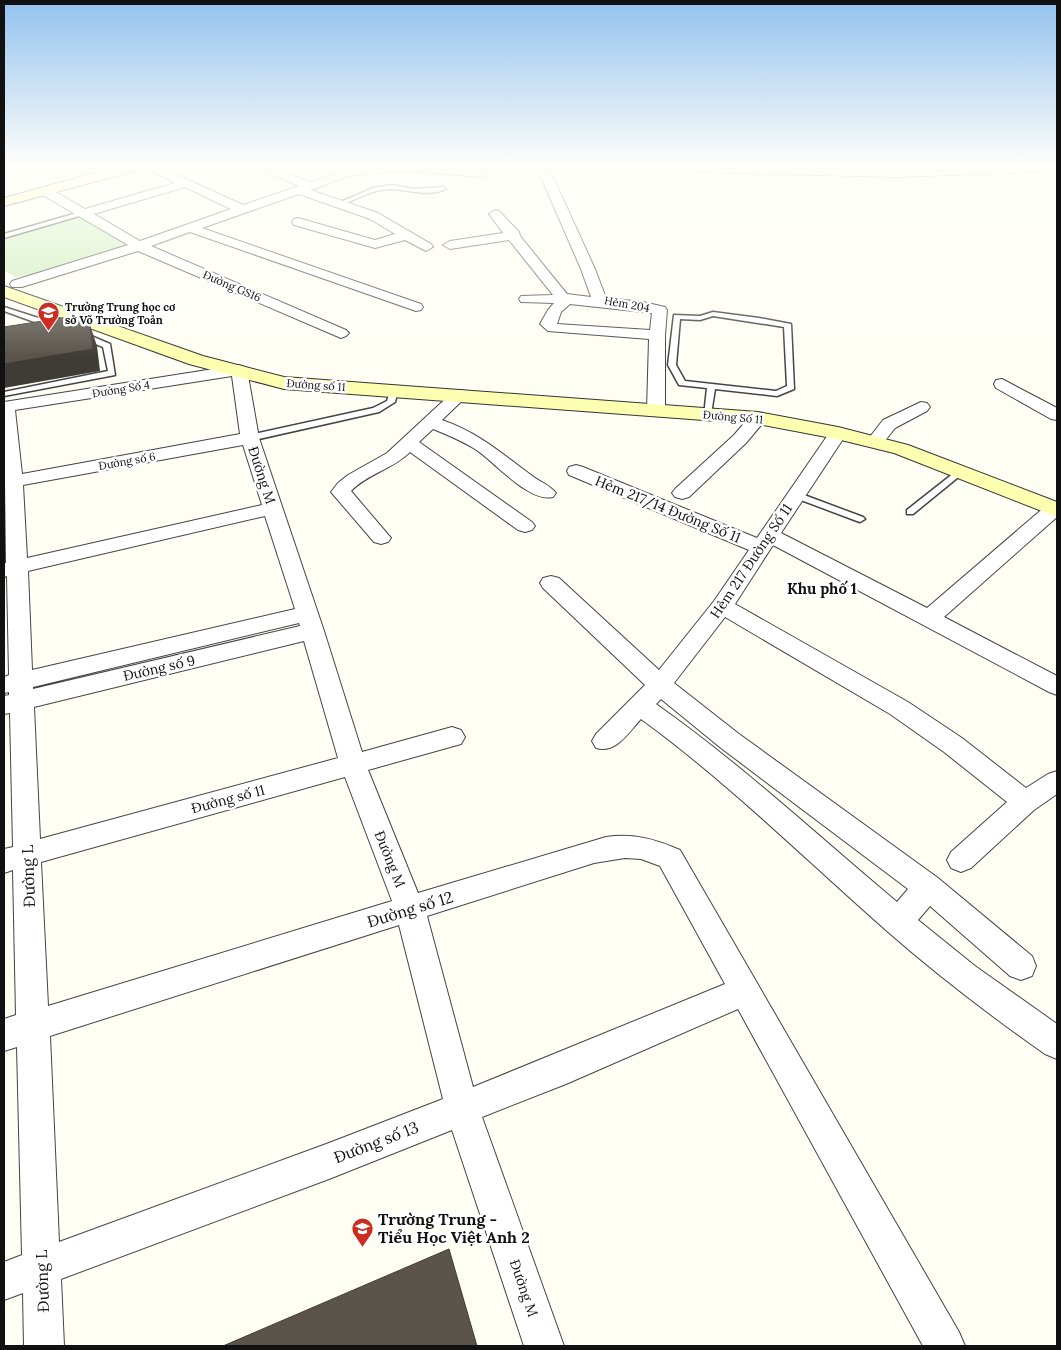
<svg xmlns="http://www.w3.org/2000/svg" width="1061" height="1350" viewBox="0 0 1061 1350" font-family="Lora,serif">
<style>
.green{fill:#ceedba}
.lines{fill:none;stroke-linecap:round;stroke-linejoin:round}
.lane-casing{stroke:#444;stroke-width:3}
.street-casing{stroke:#444;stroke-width:2}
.secondary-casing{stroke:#333;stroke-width:2}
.lane{fill:#fff;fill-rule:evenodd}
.street{fill:#fff;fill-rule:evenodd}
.secondary{fill:#fdffb0;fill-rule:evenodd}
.shaded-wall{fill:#3f3b35}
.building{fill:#5a544c;stroke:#3f3b35}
.labels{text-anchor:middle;stroke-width:5;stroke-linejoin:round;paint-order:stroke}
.far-street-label{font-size:11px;fill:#111;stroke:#fff}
.far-poi-label{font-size:11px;font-weight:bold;fill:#111;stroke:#fff;text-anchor:start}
.street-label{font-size:14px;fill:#111;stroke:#fff}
.neighbourhood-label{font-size:15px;font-weight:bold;fill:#111;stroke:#fff}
.near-street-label{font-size:16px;fill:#111;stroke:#fff}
.near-poi-label{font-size:16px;font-weight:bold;fill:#111;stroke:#fff;text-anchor:start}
</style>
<rect width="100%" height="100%" fill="#fffef5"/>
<polygon class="green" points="81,216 127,241 119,250 39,274 16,277 4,271 4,239"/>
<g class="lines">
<defs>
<g id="lane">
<path d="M392,185L413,189L443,187L446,189C430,197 409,190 392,189C375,188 357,199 341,205L336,204L373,188Z"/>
<polygon points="84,211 87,213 86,214 4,238 4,234"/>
<polygon points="4,307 57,324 58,326 51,328 4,311"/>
<path d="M713,312L759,318L791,324L794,389L777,396L715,389L711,414L704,416L707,388L679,385L668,365L674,315L700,316ZM713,316L784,327L787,386L776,391L685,381L676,365L680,319L700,320Z"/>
<polygon points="78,333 84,333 110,344 115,375 4,396 4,392 108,371 103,347 78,337"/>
<polygon points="391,388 398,390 395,402 379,412 250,441 246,438 250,435 373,408 387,401"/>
<polygon points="959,469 963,472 962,474 913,514 907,514 907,510"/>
<polygon points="796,492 863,517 865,519 860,522 857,521 793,497 791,495"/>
</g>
<g id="street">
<path d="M145,167H160L243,205L299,186L256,167H272L310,182L342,171L362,167H445L483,171L489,174L483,177C440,173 394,168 351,176C337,178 324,187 310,190L378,213L431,244L433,247L426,251L405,240L375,248L294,225L292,222L294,219L298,218L375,240L395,234L370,219L299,194L202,228L421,304L423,307L421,310L416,311L190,232L151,246L346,330L349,333L346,336L341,338L138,251L22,287H12L10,284L12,281L128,245L41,194L39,191L41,188H49L85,209L175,183ZM185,187L231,209L140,241L94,214Z"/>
<polygon points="627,167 777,167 897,171 1057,167 1057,171 897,177 632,170"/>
<path d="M546,172L552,175L595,269L606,298L643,302L665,307L667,310L665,335V410L662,414L656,415L650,414L647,410L649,339L548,331L540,324L548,310L554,303L521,302L519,299L521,296L553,295L509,240L450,249L443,245L450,241L503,233L489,214L495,210L499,211L519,232L520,236L567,294L591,297L581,269L540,175ZM570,304L652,313L650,330L557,324L561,312Z"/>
<path d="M239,365L245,367L247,370L259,438L324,631L362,752L452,727L461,730L465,737L461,744L368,770L418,893L606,837C633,833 655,839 680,850L959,1332L965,1346H923L738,1009L566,1084L482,1117L564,1346H524L452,1130L329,1179L61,1279L64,1346H24L23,1293L4,1300V1262L22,1255L17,1047L4,1051V1019L16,1015L13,870L4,873V849L13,847L10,713L4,714V696L9,695V692L4,693V677L9,675L7,576L4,577V563H6L4,402ZM232,376L240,434L22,474L15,410ZM243,445L262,505L27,558L23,485ZM265,516L295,609L32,670L28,571ZM299,623L300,626L33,689V687ZM304,641L338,758L40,839L34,707ZM345,777L392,901L48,1006L41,862ZM625,858L641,859L660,866L725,984L473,1087L427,916L594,863ZM399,925L443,1099L329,1143L59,1242L50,1036Z"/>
<polygon points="1002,379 1057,408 1057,420 1051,419 996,388 994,384 996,380"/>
<path d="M460,390L466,391L468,395L442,420C479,433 501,453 531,475C538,481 550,485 556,493L553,497C529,503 495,462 475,449C462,441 448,435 433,429L419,442L532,522L535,526L532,530L525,532L518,530L410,452C393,469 367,474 351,491L391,538L388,542L381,544L374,542L331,492L338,483L348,475L387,453L454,391Z"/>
<polygon points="921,402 927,403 930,407 927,411 895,428 881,446 875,447 869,446 866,442 883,420"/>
<polygon points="758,413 764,414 767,418 746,443 689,497 682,499 675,497 672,493 675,489 734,435 752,414"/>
<path d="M838,428L844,429L847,433L781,533L927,608L1047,505L1057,504V517L944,617L1057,676V695L1049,692L773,545L735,604L908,702L962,738L1026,788L1048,774L1057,771V794L1034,810L971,868L961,872L951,868L947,860L951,852L1007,802L944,752L890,714L725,617L674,683L739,734L938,878L1032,956L1036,966L1032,976L1021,980L1010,976L930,906L918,920L975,966L1057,1024V1059L1045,1054C991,1016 937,975 887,931C806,860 729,783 641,719C628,733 616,754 596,748L592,741L596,734L645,685L543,588L540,583L543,578L551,576L559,578L659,670L714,601L749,550L569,475L567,471L569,467L576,465L583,467L757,538L832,429ZM661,699L721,748L908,889L897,902C817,835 741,764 656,704Z"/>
</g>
<g id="secondary">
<polygon points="116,167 139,167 138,170 4,206 4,198"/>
<polygon points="4,286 203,356 284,377 758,412 838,427 908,445 1057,502 1057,517 894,453 837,439 758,424 284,389 189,364 4,297"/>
</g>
</defs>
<use href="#lane" class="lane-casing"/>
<use href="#street" class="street-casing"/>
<use href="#secondary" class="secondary-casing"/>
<use href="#lane" class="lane"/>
<use href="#street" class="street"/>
<use href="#secondary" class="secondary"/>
</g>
<polygon class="shaded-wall" points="90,325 97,346 100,371 4,388 4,364"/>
<g class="building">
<polygon points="68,317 90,325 93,349 4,364 4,327"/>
<polygon points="449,1249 477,1346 223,1346"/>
</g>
<linearGradient id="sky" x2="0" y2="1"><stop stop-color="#93c2ef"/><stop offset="0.47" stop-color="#fffffa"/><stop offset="1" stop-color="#fffffa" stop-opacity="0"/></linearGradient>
<rect width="1061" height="356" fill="url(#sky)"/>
<defs>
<symbol id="school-pin" viewBox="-11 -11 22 30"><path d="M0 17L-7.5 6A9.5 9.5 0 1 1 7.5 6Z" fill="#cc2d1e" stroke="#fff"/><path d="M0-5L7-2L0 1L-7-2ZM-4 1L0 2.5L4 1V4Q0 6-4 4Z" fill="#fff"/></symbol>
</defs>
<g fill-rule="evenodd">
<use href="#school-pin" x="36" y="300" width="25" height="34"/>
<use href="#school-pin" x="350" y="1216" width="25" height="34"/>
</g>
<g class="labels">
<g class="far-street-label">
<text transform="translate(232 286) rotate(23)" y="4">Đường GS16</text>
<text transform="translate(627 304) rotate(10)" y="4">Hẻm 204</text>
<text transform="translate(316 385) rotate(4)" y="4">Đường số 11</text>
<text transform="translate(121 389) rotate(-9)" y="4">Đường Số 4</text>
<text transform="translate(733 417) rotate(5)" y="4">Đường Số 11</text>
<text transform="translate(127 461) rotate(-10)" y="4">Đường số 6</text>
</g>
<g class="far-poi-label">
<text x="65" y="311">Trường Trung học cơ<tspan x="65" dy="13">sở Võ Trường Toản</tspan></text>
</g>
<g class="street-label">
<text transform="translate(262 475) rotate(72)" y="5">Đường M</text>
<text transform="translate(668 509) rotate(22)" y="5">Hẻm 217/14 Đường Số 11</text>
<text transform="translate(751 561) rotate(-56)" y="5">Hẻm 217 Đường Số 11</text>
<text transform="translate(159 668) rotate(-13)" y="5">Đường số 9</text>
<text transform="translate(228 799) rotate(-15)" y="5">Đường số 11</text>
<text transform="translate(390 859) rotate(68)" y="5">Đường M</text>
<text transform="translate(524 1288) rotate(71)" y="5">Đường M</text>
</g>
<g class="neighbourhood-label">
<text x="822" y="594">Khu phố 1</text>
</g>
<g class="near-street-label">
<text transform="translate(28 876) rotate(-92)" y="6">Đường L</text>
<text transform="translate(410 909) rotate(-17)" y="6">Đường số 12</text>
<text transform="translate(376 1142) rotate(-21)" y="6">Đường số 13</text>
<text transform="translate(42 1281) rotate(-92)" y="6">Đường L</text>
</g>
<g class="near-poi-label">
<text x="378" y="1225">Trường Trung -<tspan x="378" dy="18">Tiểu Học Việt Anh 2</tspan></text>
</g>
</g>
<rect width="1061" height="1350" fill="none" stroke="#111111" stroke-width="10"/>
</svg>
